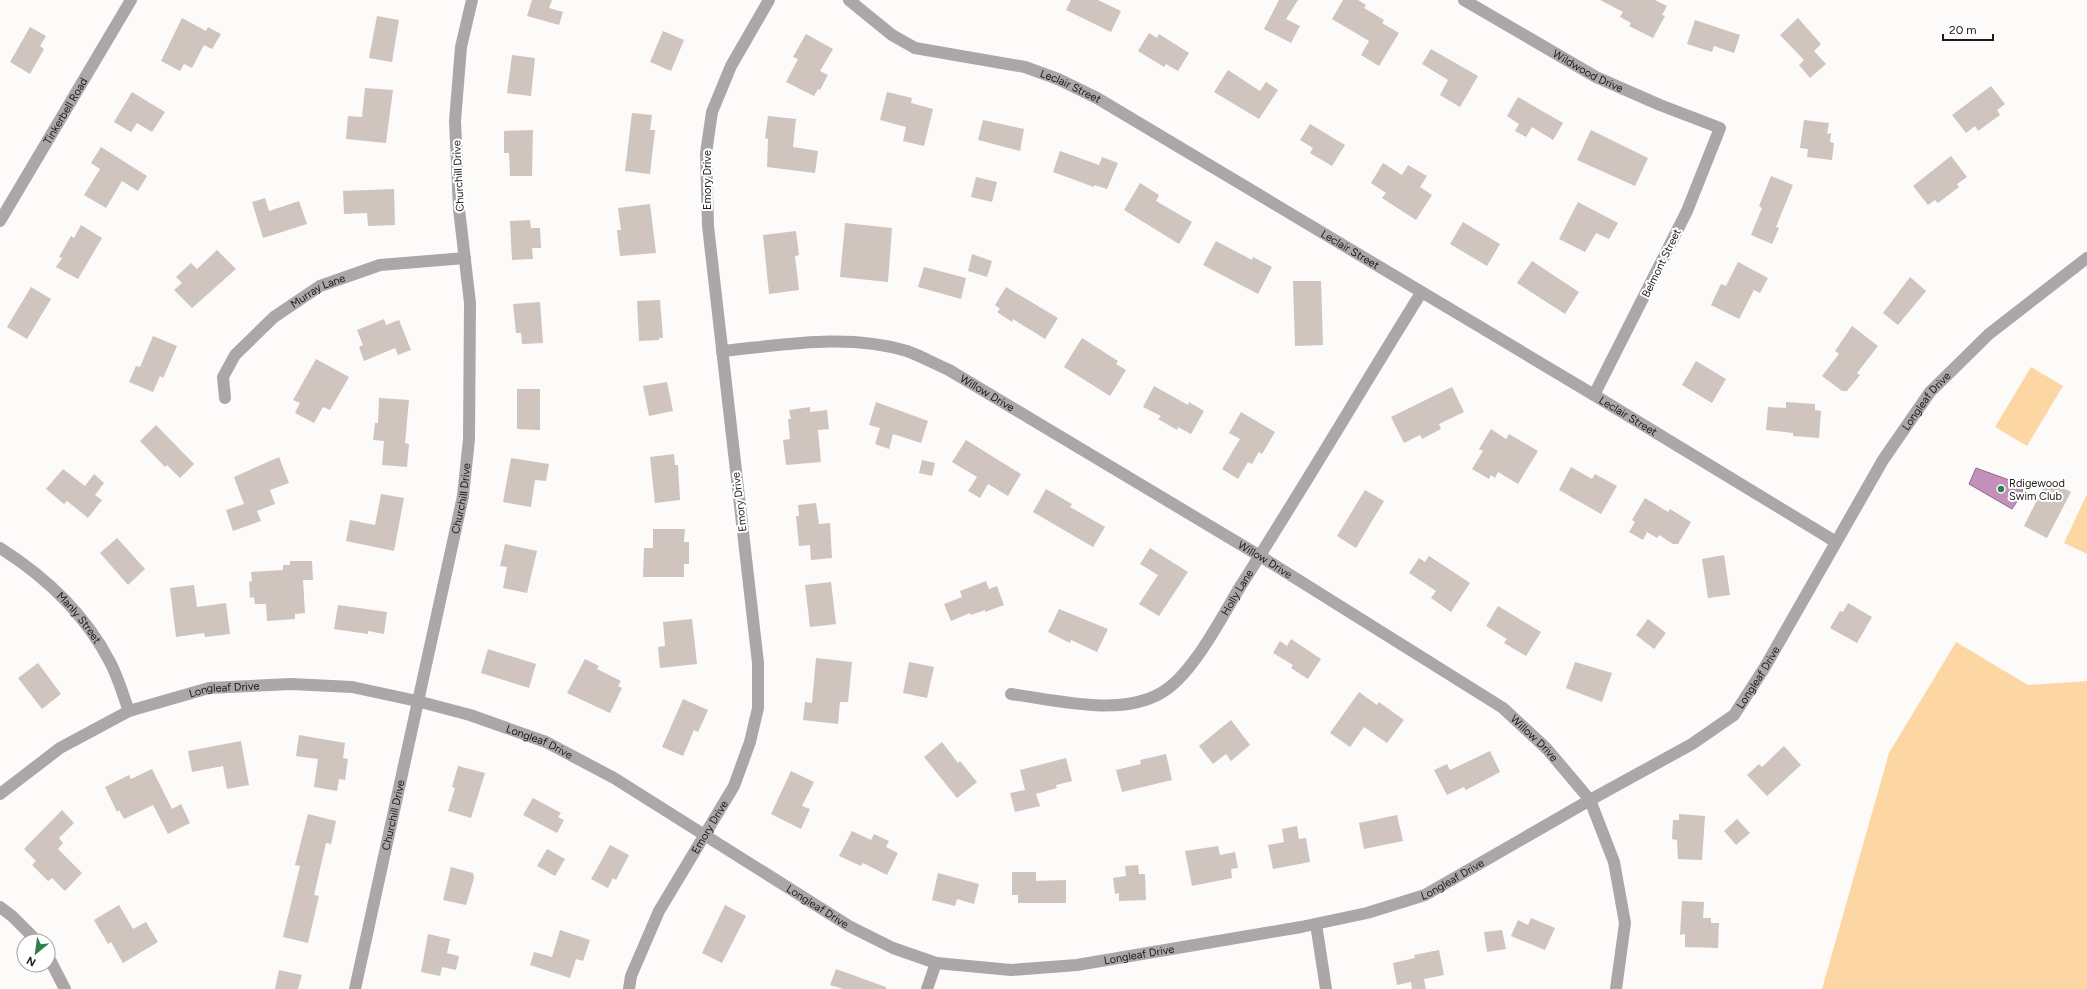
<svg xmlns="http://www.w3.org/2000/svg" width="2087" height="989" viewBox="0 0 2087 989" font-family="Figtree,sans-serif">
<style>
.green{fill:#fcd7a4}
.water{fill:#c290ba;stroke:#906c89}
.building{fill:#cfc4be}
.lines{fill:none;stroke-linecap:round;stroke-linejoin:round}
.minor{stroke:#aba6a7;stroke-width:12}
.poi-dot{fill:#327f4e;stroke:#fff;stroke-width:1.5}
.labels{text-anchor:middle;stroke-width:4;stroke-linejoin:round;paint-order:stroke}
.street-label{font-size:11px;fill:#1d1817;stroke:#fff}
.poi-label{font-size:11px;fill:#1d1817;stroke:#fff;text-anchor:start}
</style>
<rect width="100%" height="100%" fill="#fdfafa"/>
<g class="green">
<polygon points="2031,367 2063,386 2027,446 1995,427"/>
<polygon points="2087,494 2087,554 2064,543"/>
<polygon points="1956,642 2028,685 2087,681 2087,989 1822,989 1889,753"/>
</g>
<polygon class="water" points="1976,468 2023,485 2022,494 2012,509 1969,484"/>
<g class="building">
<polygon points="532,0 552,0 549,8 563,12 559,25 527,16"/>
<polygon points="1071,0 1098,0 1121,11 1111,32 1066,10"/>
<polygon points="1279,0 1298,0 1286,19 1300,26 1291,43 1264,29"/>
<polygon points="1343,0 1358,0 1366,5 1364,8 1384,20 1382,23 1399,33 1379,66 1361,55 1369,41 1332,19"/>
<polygon points="1600,0 1655,0 1667,6 1662,15 1665,16 1653,38 1629,26 1631,23 1620,17 1623,12"/>
<polygon points="377,16 399,20 392,62 369,58"/>
<polygon points="182,18 206,31 208,27 221,34 212,49 204,45 192,68 184,64 180,71 161,61"/>
<polygon points="1798,18 1821,44 1814,51 1826,64 1810,78 1799,65 1804,60 1780,35"/>
<polygon points="1695,20 1740,35 1734,53 1714,46 1712,52 1687,44"/>
<polygon points="30,27 46,36 40,46 44,49 30,74 10,62"/>
<polygon points="663,31 684,40 671,71 650,62"/>
<polygon points="1149,33 1157,38 1159,34 1189,53 1178,71 1166,64 1164,67 1138,51"/>
<polygon points="806,34 833,49 820,71 828,75 820,90 818,89 814,96 786,82 798,59 793,57"/>
<polygon points="1431,49 1478,76 1460,107 1440,95 1448,80 1422,64"/>
<polygon points="512,55 535,58 531,96 507,93"/>
<polygon points="1228,70 1260,91 1266,82 1278,90 1259,119 1214,92"/>
<polygon points="1991,86 2005,104 1997,110 2000,115 1978,131 1975,126 1966,133 1952,115"/>
<polygon points="365,88 393,90 386,143 346,139 348,116 362,117"/>
<polygon points="132,92 165,112 152,132 137,123 131,132 114,122"/>
<polygon points="887,92 912,98 911,103 933,109 924,146 903,141 906,127 880,120"/>
<polygon points="1518,97 1563,123 1553,140 1532,127 1526,137 1515,131 1519,124 1507,116"/>
<polygon points="632,113 652,115 650,130 655,130 650,174 625,171"/>
<polygon points="768,116 796,119 793,147 818,151 815,173 767,167 768,139 765,138"/>
<polygon points="983,120 1024,129 1020,151 978,140"/>
<polygon points="1804,120 1829,123 1827,134 1831,133 1830,142 1834,143 1832,160 1807,157 1808,149 1800,148"/>
<polygon points="1310,124 1345,145 1332,166 1310,153 1313,148 1300,140"/>
<polygon points="533,130 532,176 510,176 509,153 504,153 504,131"/>
<polygon points="1591,130 1648,158 1635,186 1577,160"/>
<polygon points="101,147 147,176 138,191 122,181 106,208 84,195 100,169 91,163"/>
<polygon points="1060,151 1099,165 1102,157 1118,163 1107,189 1094,185 1094,187 1053,172"/>
<polygon points="1951,156 1967,177 1957,184 1959,187 1938,203 1935,200 1928,205 1913,186"/>
<polygon points="1383,163 1402,175 1408,165 1427,176 1420,187 1432,195 1416,220 1382,198 1386,193 1371,183"/>
<polygon points="1771,176 1793,185 1776,227 1779,228 1772,244 1751,235 1762,208 1759,206"/>
<polygon points="976,177 997,182 992,202 971,197"/>
<polygon points="1140,183 1159,195 1156,201 1192,222 1179,244 1124,210"/>
<polygon points="394,189 395,225 368,226 367,213 344,214 343,191"/>
<polygon points="265,198 269,211 299,201 307,224 263,238 252,202"/>
<polygon points="1578,202 1618,223 1609,239 1596,233 1585,252 1559,239"/>
<polygon points="650,204 656,253 620,256 617,230 621,230 618,208"/>
<polygon points="530,220 531,228 540,228 541,248 532,248 533,259 512,260 510,221"/>
<polygon points="1463,222 1500,244 1487,266 1450,244"/>
<polygon points="845,223 892,228 888,282 840,277"/>
<polygon points="81,225 102,238 78,279 56,267 62,258 59,257 71,236 74,238"/>
<polygon points="796,231 799,255 795,256 799,290 769,294 763,235"/>
<polygon points="1216,241 1252,260 1253,257 1272,267 1258,294 1203,265"/>
<polygon points="217,250 236,269 192,308 174,290 182,283 176,277 191,263 197,269"/>
<polygon points="972,254 992,261 987,277 968,271"/>
<polygon points="1532,261 1579,292 1565,314 1517,283"/>
<polygon points="1738,262 1768,278 1760,293 1754,290 1739,319 1711,305 1721,284 1726,286"/>
<polygon points="924,267 966,278 961,299 918,287"/>
<polygon points="1910,277 1926,291 1898,325 1883,313"/>
<polygon points="1293,281 1321,281 1323,345 1295,346"/>
<polygon points="31,287 51,299 27,339 7,327"/>
<polygon points="1006,287 1058,318 1045,339 1013,319 1012,322 997,312 1000,309 995,305"/>
<polygon points="660,300 663,338 659,338 659,340 639,341 637,301"/>
<polygon points="540,302 543,343 522,344 521,333 516,333 513,304"/>
<polygon points="384,319 386,325 399,320 411,350 398,355 395,348 364,361 359,347 363,345 357,330"/>
<polygon points="1852,326 1878,346 1857,373 1860,375 1847,391 1842,391 1822,376 1839,354 1835,351"/>
<polygon points="153,336 177,346 163,378 160,376 153,392 129,382 136,366 140,367"/>
<polygon points="1082,338 1118,361 1116,364 1126,370 1110,396 1064,367"/>
<polygon points="316,359 349,377 330,410 323,407 314,423 295,413 300,403 293,400"/>
<polygon points="1696,361 1726,379 1712,403 1682,385"/>
<polygon points="667,382 673,411 649,416 643,386"/>
<polygon points="1154,386 1188,405 1189,402 1204,411 1191,434 1178,427 1177,430 1158,419 1161,416 1143,407"/>
<polygon points="1452,387 1464,412 1439,424 1441,429 1422,439 1420,435 1404,443 1391,417"/>
<polygon points="517,389 540,389 540,430 517,429"/>
<polygon points="379,398 409,400 405,443 409,444 407,467 382,465 384,441 373,440 375,423 378,423"/>
<polygon points="876,402 928,421 921,443 893,434 889,449 875,444 880,428 869,425"/>
<polygon points="1786,402 1815,404 1815,410 1821,411 1819,438 1793,436 1793,433 1766,430 1768,407 1786,408"/>
<polygon points="810,407 810,412 827,410 829,429 818,430 821,462 786,465 783,440 790,439 788,419 791,419 789,410"/>
<polygon points="1241,412 1275,432 1262,454 1259,452 1252,464 1248,462 1238,479 1222,469 1240,439 1229,433"/>
<polygon points="156,425 194,464 180,478 167,465 165,467 140,441"/>
<polygon points="1491,429 1506,439 1509,434 1538,451 1518,484 1498,472 1495,478 1491,475 1489,479 1472,469 1483,451 1479,449"/>
<polygon points="966,440 1021,474 1008,496 988,484 980,498 968,491 977,477 952,462"/>
<polygon points="674,454 675,465 678,465 680,500 655,503 650,457"/>
<polygon points="279,457 289,483 270,490 275,504 257,511 261,521 233,531 226,510 244,504 234,477"/>
<polygon points="511,458 549,464 546,481 535,480 531,507 503,502"/>
<polygon points="922,460 935,463 932,476 919,473"/>
<polygon points="1571,467 1592,479 1595,474 1617,486 1601,514 1559,490"/>
<polygon points="63,469 85,486 94,474 104,483 95,495 102,500 88,518 67,501 64,504 46,489"/>
<polygon points="2047,480 2071,492 2047,538 2024,526"/>
<polygon points="1046,489 1072,504 1070,507 1105,527 1093,547 1033,512"/>
<polygon points="1365,490 1384,501 1356,548 1337,536"/>
<polygon points="381,494 404,498 394,551 346,541 350,520 375,525"/>
<polygon points="1645,498 1668,512 1670,509 1691,522 1678,544 1673,544 1659,535 1657,538 1647,532 1643,540 1629,532 1635,522 1632,520"/>
<polygon points="816,503 819,524 830,523 832,558 811,560 810,545 799,546 796,516 799,516 798,505"/>
<polygon points="653,529 685,529 684,542 689,542 689,564 684,564 684,577 643,577 644,548 653,548"/>
<polygon points="117,538 145,569 128,585 100,553"/>
<polygon points="505,544 537,551 527,593 503,588 507,567 500,566"/>
<polygon points="1150,548 1188,572 1159,616 1139,604 1158,575 1140,564"/>
<polygon points="1724,555 1730,595 1708,598 1702,559"/>
<polygon points="1429,556 1470,583 1451,612 1431,598 1436,591 1409,573 1419,558 1425,562"/>
<polygon points="290,561 312,561 313,580 303,580 305,613 295,614 295,619 267,621 266,604 255,604 254,597 250,598 249,582 252,581 251,572 283,570 283,565 290,565"/>
<polygon points="986,581 989,589 997,586 1004,605 985,612 985,610 971,615 970,613 951,621 944,604 962,597 960,591"/>
<polygon points="831,582 836,624 810,627 805,585"/>
<polygon points="194,585 197,607 226,603 230,634 205,637 204,633 176,637 170,588"/>
<polygon points="1848,603 1872,617 1857,643 1830,628 1840,611 1843,612"/>
<polygon points="338,605 387,612 384,634 368,631 368,634 334,629"/>
<polygon points="1498,606 1541,632 1526,656 1504,643 1507,639 1486,626"/>
<polygon points="1059,609 1108,629 1097,652 1071,640 1070,643 1048,632"/>
<polygon points="692,619 697,664 660,668 658,647 665,646 663,622"/>
<polygon points="1648,619 1666,633 1654,649 1636,635"/>
<polygon points="1291,639 1321,659 1308,679 1291,668 1293,665 1273,653 1280,641 1287,646"/>
<polygon points="488,649 536,664 529,688 481,673"/>
<polygon points="816,658 852,662 848,702 840,702 838,724 803,720 805,702 812,703"/>
<polygon points="585,659 599,666 597,669 621,681 618,686 622,688 610,713 567,693"/>
<polygon points="909,662 934,667 927,698 903,693"/>
<polygon points="1575,662 1612,673 1602,702 1566,688"/>
<polygon points="38,663 61,694 42,709 18,678"/>
<polygon points="1359,692 1377,705 1379,702 1404,720 1387,743 1364,727 1350,747 1330,733"/>
<polygon points="683,699 708,710 698,732 694,730 683,756 662,747"/>
<polygon points="1231,720 1250,745 1231,761 1226,754 1213,764 1199,746"/>
<polygon points="299,735 345,743 343,758 348,759 345,780 339,779 337,791 314,787 318,759 296,756"/>
<polygon points="241,741 249,785 227,789 223,766 192,772 188,751"/>
<polygon points="942,742 958,763 960,761 977,782 957,798 924,757"/>
<polygon points="1784,746 1801,765 1767,796 1747,775 1759,764 1762,767"/>
<polygon points="1490,751 1500,772 1466,790 1464,787 1447,795 1434,770 1447,764 1450,770"/>
<polygon points="1166,754 1172,780 1122,792 1116,770 1141,764 1140,760"/>
<polygon points="1066,758 1072,781 1056,785 1057,788 1036,794 1040,806 1015,812 1010,793 1025,790 1020,770"/>
<polygon points="458,766 485,773 471,818 448,811 455,788 452,787"/>
<polygon points="152,769 172,809 181,804 190,823 168,834 153,805 124,819 119,810 117,812 105,787 129,775 131,779"/>
<polygon points="791,771 814,782 802,806 810,809 801,829 771,814"/>
<polygon points="533,798 561,813 558,817 564,820 557,833 523,815"/>
<polygon points="62,810 74,823 59,838 63,843 58,849 82,873 65,891 52,878 48,881 32,865 36,861 24,849"/>
<polygon points="308,814 336,821 331,844 326,843 314,895 319,896 308,943 283,937 300,866 295,865"/>
<polygon points="1679,814 1705,816 1702,860 1678,859 1677,840 1672,839 1673,820 1679,820"/>
<polygon points="1397,815 1403,841 1364,849 1359,823"/>
<polygon points="1737,819 1750,833 1736,845 1724,831"/>
<polygon points="1297,826 1299,839 1306,838 1310,862 1273,869 1268,845 1284,842 1282,829"/>
<polygon points="852,831 871,840 874,834 889,841 886,847 898,853 887,875 863,863 861,866 839,856"/>
<polygon points="610,845 629,855 616,880 613,878 608,888 591,879"/>
<polygon points="1218,846 1220,855 1235,852 1238,868 1231,869 1232,878 1192,886 1185,851"/>
<polygon points="547,849 565,859 555,876 537,866"/>
<polygon points="1138,865 1139,874 1145,874 1146,900 1119,901 1119,893 1115,894 1113,878 1126,876 1125,866"/>
<polygon points="451,867 473,873 474,878 466,905 443,900"/>
<polygon points="1012,872 1036,872 1036,881 1066,880 1066,903 1018,903 1018,895 1012,895"/>
<polygon points="938,873 979,884 974,904 957,899 955,906 932,900"/>
<polygon points="1682,901 1704,902 1703,918 1711,918 1711,923 1719,923 1718,948 1685,947 1685,934 1680,935"/>
<polygon points="119,905 133,929 146,922 158,942 123,963 111,942 108,944 94,920"/>
<polygon points="725,905 746,916 722,963 702,953"/>
<polygon points="1531,918 1555,928 1545,950 1511,936 1518,920 1528,925"/>
<polygon points="560,930 590,940 583,961 576,959 570,978 530,965 534,952 552,957"/>
<polygon points="1502,930 1506,949 1487,952 1484,932"/>
<polygon points="428,934 450,939 447,953 459,956 456,970 442,967 440,976 421,972"/>
<polygon points="1439,950 1444,975 1424,979 1426,989 1412,989 1411,982 1397,985 1393,963 1415,958 1414,955"/>
<polygon points="836,969 886,987 886,989 843,989 830,985"/>
<polygon points="279,970 302,975 298,989 275,989"/>
</g>
<g class="lines">
<g class="minor">
<path id="s1" d="M849,0L892,35L915,48L1025,67L1058,79L1097,98L1594,395L1836,542"/>
<path id="s2" d="M1464,0L1596,77L1660,105L1720,128L1687,211L1594,395"/>
<path id="s3" d="M0,221L131,0"/>
<path id="s4" d="M722,351C783,345 847,333 907,351C921,356 935,364 949,370L1260,556L1503,708L1547,749L1590,800L1614,862L1625,923L1616,989"/>
<path id="s5" d="M225,398L223,377L235,355L274,317L320,286L380,265L465,258"/>
<path id="s6" d="M0,548C46,577 85,614 110,662C118,677 123,695 129,711"/>
<path id="s7" d="M1011,694C1056,700 1120,717 1161,693C1192,676 1221,618 1240,587C1302,490 1360,391 1421,293"/>
<path id="s8" d="M0,794L60,748L129,711L209,688L291,684L352,687L417,701L470,715L546,742L614,778L849,926L893,948L936,963L1011,970L1077,965L1301,927L1367,913L1425,895L1590,800L1692,744L1734,715L1765,667L1883,460L1930,392L1989,334L2087,258"/>
<polyline points="0,907 12,916 37,941"/>
<polyline points="1316,924 1326,989"/>
<polyline points="48,956 65,989"/>
<path id="s9" d="M355,989L463,496L469,439L470,303L459,209L455,121L461,47L472,0"/>
<path id="s10" d="M629,989L631,976L659,911L734,786L750,742L758,708V663L708,226L706,153L712,112L731,66L769,0"/>
<polyline points="927,989 936,963"/>
</g>
</g>
<circle class="poi-dot" cx="2001" cy="489" r="4"/>
<g class="labels">
<g class="street-label">
<text dy="4" stroke="none"><textPath href="#s2" startOffset="143">Wildwood Drive</textPath></text>
<text dy="4" stroke="none"><textPath href="#s1" startOffset="243">Leclair Street</textPath></text>
<text dy="4" stroke="none"><textPath href="#s3" startOffset="128">Tinkerbell Road</textPath></text>
<text transform="translate(458 176) rotate(-93)" y="4">Churchill Drive</text>
<text transform="translate(707 180) rotate(-90)" y="4">Emory Drive</text>
<text dy="4" stroke="none"><textPath href="#s1" startOffset="567">Leclair Street</textPath></text>
<text transform="translate(1661 263) rotate(-64)" y="4">Belmont Street</text>
<text dy="4" stroke="none"><textPath href="#s5" startOffset="152">Murray Lane</textPath></text>
<text dy="4" stroke="none"><textPath href="#s4" startOffset="277">Willow Drive</textPath></text>
<text dy="4" stroke="none"><textPath href="#s8" startOffset="2255">Longleaf Drive</textPath></text>
<text dy="4" stroke="none"><textPath href="#s1" startOffset="891">Leclair Street</textPath></text>
<text dy="4" stroke="none"><textPath href="#s9" startOffset="502">Churchill Drive</textPath></text>
<text transform="translate(739 502) rotate(-97)" y="4">Emory Drive</text>
<text dy="4" stroke="none"><textPath href="#s4" startOffset="601">Willow Drive</textPath></text>
<text dy="4" stroke="none"><textPath href="#s7" startOffset="280">Holly Lane</textPath></text>
<text dy="4" stroke="none"><textPath href="#s6" startOffset="106">Manly Street</textPath></text>
<text dy="4" stroke="none"><textPath href="#s8" startOffset="1931">Longleaf Drive</textPath></text>
<text dy="4" stroke="none"><textPath href="#s8" startOffset="252">Longleaf Drive</textPath></text>
<text dy="4" stroke="none"><textPath href="#s4" startOffset="925">Willow Drive</textPath></text>
<text dy="4" stroke="none"><textPath href="#s8" startOffset="576">Longleaf Drive</textPath></text>
<text dy="4" stroke="none"><textPath href="#s9" startOffset="178">Churchill Drive</textPath></text>
<text dy="4" stroke="none"><textPath href="#s10" startOffset="182">Emory Drive</textPath></text>
<text dy="4" stroke="none"><textPath href="#s8" startOffset="1560">Longleaf Drive</textPath></text>
<text dy="4" stroke="none"><textPath href="#s8" startOffset="900">Longleaf Drive</textPath></text>
<text dy="4" stroke="none"><textPath href="#s8" startOffset="1236">Longleaf Drive</textPath></text>
</g>
<g class="poi-label">
<text x="2009" y="487">Rdigewood<tspan x="2009" dy="13">Swim Club</tspan></text>
</g>
</g>
<g transform="translate(36 953) rotate(209)"><circle r="19" fill="#ffffff" stroke="#a5a3a2"/>
<path d="M0-3L7 15L0 10L-7 15Z" fill="#327f4e"/>
<text y="-6" font-size="11" font-weight="bold" text-anchor="middle" fill="#1d1817">N</text>
</g>
<path d="M1943 34v6h50v-6" fill="none" stroke="#1d1817" stroke-width="2"/>
<text x="1949" y="34" font-size="12" fill="#1d1817" stroke="#ffffff" stroke-width="3" paint-order="stroke">20 m</text>
</svg>
